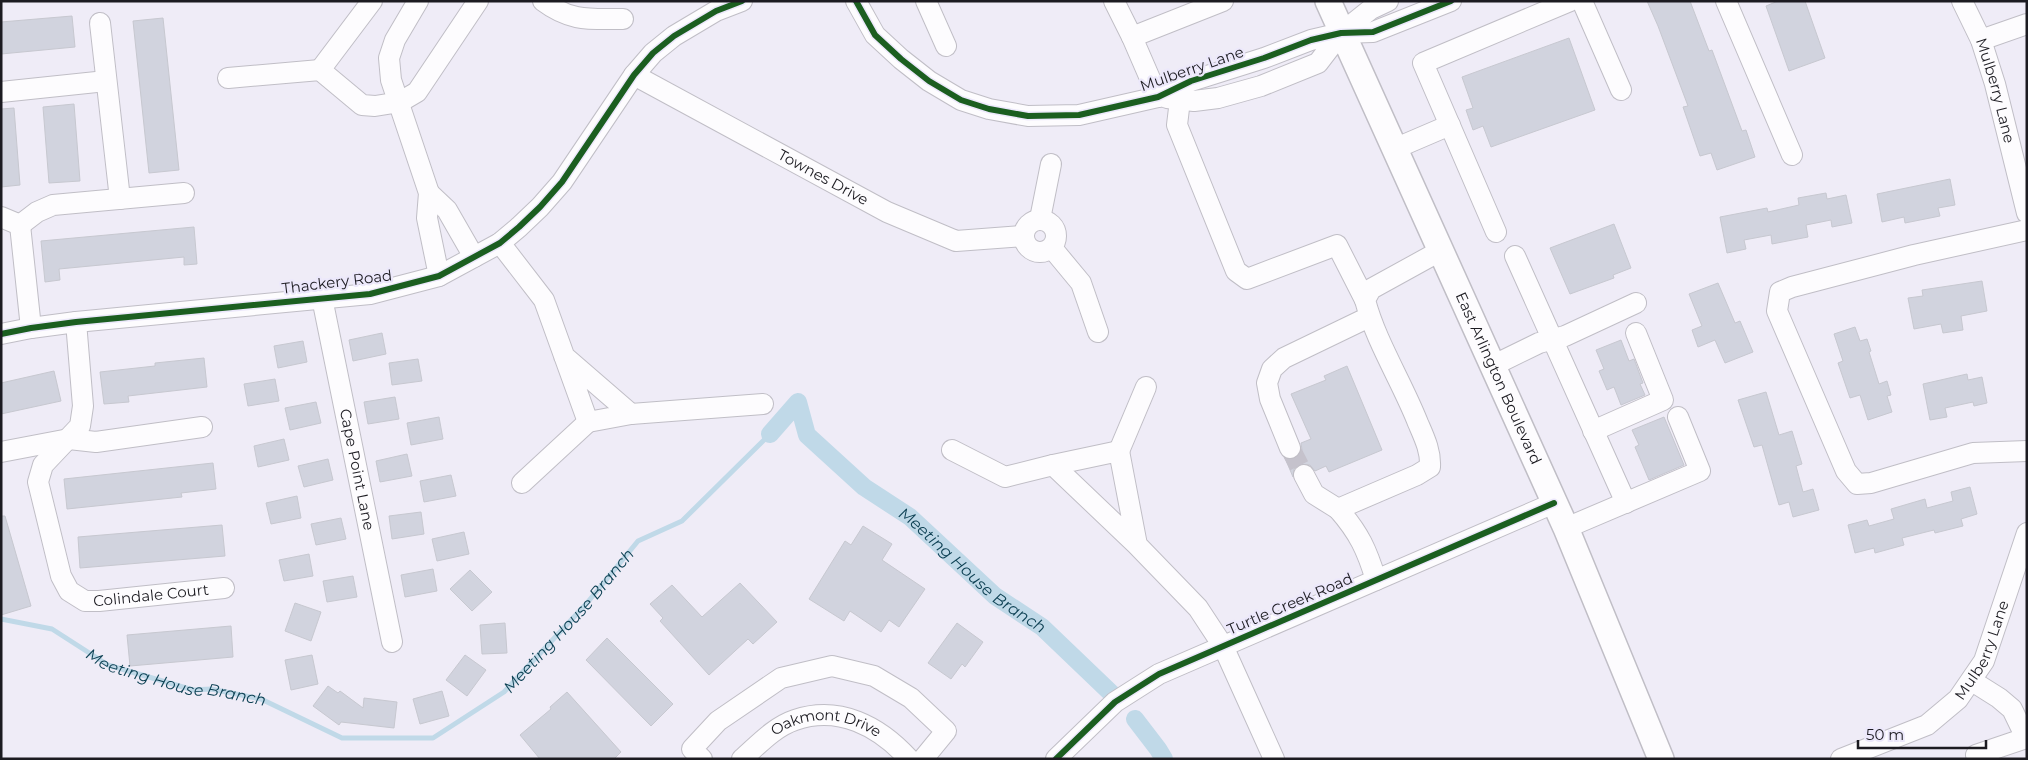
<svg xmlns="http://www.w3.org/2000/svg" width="2028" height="760" viewBox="0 0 2028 760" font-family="Montserrat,sans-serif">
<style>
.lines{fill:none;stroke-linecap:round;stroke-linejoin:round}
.stream{stroke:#c0d9e8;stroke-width:5}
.canal{stroke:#c0d9e8;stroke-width:18}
.building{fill:#d1d3de;stroke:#c7c8d0}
.minor-tunnel{stroke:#c5c2cc;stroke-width:20;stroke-dasharray:20 10;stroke-linecap:butt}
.minor-casing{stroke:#c0bec6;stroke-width:22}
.major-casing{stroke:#c0bec6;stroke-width:28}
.minor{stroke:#fdfcfe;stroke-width:20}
.major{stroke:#fdfcfe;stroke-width:25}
.cycleway-casing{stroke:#ece8fb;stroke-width:9}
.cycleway{stroke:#1b5e20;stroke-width:6}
.labels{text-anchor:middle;stroke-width:4.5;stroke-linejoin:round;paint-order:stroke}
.street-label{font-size:15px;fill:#1c1b21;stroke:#ece8fb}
.water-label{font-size:16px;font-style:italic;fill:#0f4255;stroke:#ece8fb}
</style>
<rect width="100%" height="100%" fill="#efecf7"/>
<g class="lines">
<path class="stream" id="s1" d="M1,619L52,629L108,665L193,690L211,689L261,699L342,738H433L504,692L587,603L638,541L682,521L770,434"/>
<g class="canal">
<path id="s2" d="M770,434L798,402L807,435L864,487L910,517L995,596L1042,627L1112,694"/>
<polyline points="1135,719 1158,749 1164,759"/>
</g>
</g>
<g class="building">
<polygon points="1647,1 1690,1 1709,51 1712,50 1742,131 1746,130 1755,157 1717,170 1711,153 1700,156 1683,107 1688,106 1658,26"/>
<polygon points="1778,1 1805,1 1825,58 1789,71 1766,6"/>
<polygon points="72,16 75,47 1,54 1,22"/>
<polygon points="163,18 179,170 149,173 133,21"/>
<polygon points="1569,38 1595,110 1491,147 1483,126 1473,130 1466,110 1473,108 1462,77"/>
<polygon points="74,104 80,181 49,183 43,107"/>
<polygon points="14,108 20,185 1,187 1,109"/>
<polygon points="1950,179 1955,205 1938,208 1940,216 1905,223 1904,217 1882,222 1877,194"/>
<polygon points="1826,193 1827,199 1846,195 1852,223 1832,227 1831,220 1806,225 1808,237 1772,244 1771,235 1744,240 1746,249 1727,253 1720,217 1767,208 1768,212 1799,205 1798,198"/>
<polygon points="1614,224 1631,268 1613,275 1614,278 1570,294 1550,248"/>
<polygon points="194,227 197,264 184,265 184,257 59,269 60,280 45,282 41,241"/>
<polygon points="1982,281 1987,311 1961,316 1963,330 1943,333 1941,324 1914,329 1908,298 1923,296 1922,290"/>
<polygon points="1718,283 1735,323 1740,321 1753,352 1725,363 1715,340 1698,347 1692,330 1702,326 1689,294"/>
<polygon points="1855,327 1860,341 1867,339 1871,351 1869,352 1879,384 1887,381 1891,395 1887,396 1892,412 1868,420 1860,395 1850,398 1838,363 1843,361 1834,334"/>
<polygon points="382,333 386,354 353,361 349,340"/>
<polygon points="1621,340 1629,361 1634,359 1643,383 1640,384 1645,395 1621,405 1614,387 1607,390 1599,371 1604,369 1596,350"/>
<polygon points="303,341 307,362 278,368 274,346"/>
<polygon points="204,358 207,387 128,396 129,402 104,404 100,372 155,366 155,363"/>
<polygon points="418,359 422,381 392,385 389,363"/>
<polygon points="1347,366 1382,450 1329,472 1326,466 1315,471 1310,465 1299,464 1294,469 1293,477 1285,458 1295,459 1302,450 1301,443 1311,439 1291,394 1326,380 1324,376"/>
<polygon points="54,371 61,401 1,414 1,383"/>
<polygon points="1967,374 1968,380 1982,377 1987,403 1974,406 1973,402 1945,408 1947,417 1930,420 1923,384"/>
<polygon points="275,379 279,401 248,406 244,384"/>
<polygon points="1766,392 1779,435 1792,431 1802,464 1796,466 1803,492 1813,489 1819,510 1793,517 1789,502 1779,505 1762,445 1754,447 1738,400"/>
<polygon points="395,397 399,419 368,424 364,402"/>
<polygon points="316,402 321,423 290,430 285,408"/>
<polygon points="439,417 443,439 411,445 407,423"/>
<polygon points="1664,417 1684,465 1649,480 1635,447 1639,445 1632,430"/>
<polygon points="284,439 289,460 258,467 254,446"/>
<polygon points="407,454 412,476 380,482 376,461"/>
<polygon points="328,459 333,480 304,487 298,466"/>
<polygon points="213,463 216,489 181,493 182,497 67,509 64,479"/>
<polygon points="451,475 456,496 424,502 420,481"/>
<polygon points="1970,487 1977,514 1961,519 1963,526 1935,533 1934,530 1902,538 1904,545 1875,553 1874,548 1855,553 1848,525 1867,520 1869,526 1894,519 1891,509 1925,499 1927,508 1953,501 1951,492"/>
<polygon points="297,496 301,518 271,524 266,503"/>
<polygon points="421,512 424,534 392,539 389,516"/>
<polygon points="1,516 5,516 31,606 1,615"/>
<polygon points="341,518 346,539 316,545 311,524"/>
<polygon points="222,525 225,556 80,568 78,537"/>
<polygon points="863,526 892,544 882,560 925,589 899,627 889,620 881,632 850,611 844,621 809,599 845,541 851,545"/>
<polygon points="464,532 469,554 437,561 432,539"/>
<polygon points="309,554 313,576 284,581 279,560"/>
<polygon points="433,569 437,591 405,597 401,575"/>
<polygon points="470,570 492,592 472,611 450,589"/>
<polygon points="353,576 357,597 327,602 323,581"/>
<polygon points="740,583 777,622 753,644 748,639 709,675 660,621 663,618 650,604 672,585 702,617"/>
<polygon points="295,603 321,612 311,641 285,631"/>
<polygon points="505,623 507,653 482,654 480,625"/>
<polygon points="957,623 983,642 965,667 962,664 951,679 928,663"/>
<polygon points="231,626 233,657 130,666 127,635"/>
<polygon points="607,638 673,704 651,726 586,660"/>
<polygon points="312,655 318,684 291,690 285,660"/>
<polygon points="465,655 486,670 467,696 446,680"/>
<polygon points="328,686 338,693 340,691 363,708 364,698 397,702 394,728 341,722 339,725 313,706"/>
<polygon points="442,691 449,716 420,724 413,699"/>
<polygon points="567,692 621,752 614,759 540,759 520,735 551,709 550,707"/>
</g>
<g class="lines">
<polyline class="minor-tunnel" points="1290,448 1304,475"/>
<defs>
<g id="minor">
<polyline points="418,1 395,40 389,58 391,80 429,193 427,218 439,276"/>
<path d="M543,1C571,22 590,19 623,19"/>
<polyline points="856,1 875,35 901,59 929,81 961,100 989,109 1028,116 1079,115 1158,97 1191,81 1264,58 1311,40 1341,33 1373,32 1451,1"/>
<polyline points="926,1 946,46"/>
<polyline points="1114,1 1132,37"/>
<polyline points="1582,1 1621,90"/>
<polyline points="1726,1 1792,155"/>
<path id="s3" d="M1962,1L1981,40L1995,84L2027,213"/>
<polyline points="100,23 120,199"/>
<polyline points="1981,40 2027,24"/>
<polyline points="320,70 372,1"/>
<path id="s4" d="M634,75L887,212L956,241L1023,236"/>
<polyline points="228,78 320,70 362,105 375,106 400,102 417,92 478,1"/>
<polyline points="1,92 106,81"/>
<polyline points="1158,97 1132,37 1223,1"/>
<polyline points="1167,98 1194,101 1218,98 1261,86 1318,63 1341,33 1371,9 1388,1"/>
<polyline points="1180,100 1177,125 1236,271 1247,279 1337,245 1365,300"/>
<polyline points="1394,149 1450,125"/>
<polyline points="429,193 447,210 474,257"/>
<polyline points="1,217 20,225 31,328"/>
<polyline points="1040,219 1051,164"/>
<circle cx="1040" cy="236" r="16"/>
<polyline points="20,225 37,212 53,205 184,193"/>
<polyline points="2027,230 1914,255 1792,287 1780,292 1777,311 1846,471 1857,484 1871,483 1973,453 2027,451"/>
<polyline points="1496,232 1423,63 1570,1"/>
<polyline points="500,243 544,300 588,422 631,414 564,356"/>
<polyline points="1052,248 1081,283 1098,332"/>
<polyline points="1515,256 1626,503"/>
<path id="s5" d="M322,298L392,642"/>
<path id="s6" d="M76,322L83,406L80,426L43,465L38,482L61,576L69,591L85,601H99L224,588"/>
<polyline points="1,334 31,328 76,322 370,294 439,276 500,243 519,227 540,207 562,182 634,75 653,53 674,36 716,11 742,1"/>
<polyline points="1492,366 1539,343 1565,336 1636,303"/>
<polyline points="631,414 763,404"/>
<polyline points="1593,431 1663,400 1636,333"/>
<polyline points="1290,448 1270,399 1267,383 1272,369 1284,358 1369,317"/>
<polyline points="952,450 1005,477 1053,465"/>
<polyline points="1119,451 1146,387"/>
<polyline points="1,452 69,439 96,442 202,427"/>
<polyline points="1304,475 1314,494 1338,509"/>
<polyline points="522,483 588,422"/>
<polyline points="1566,528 1700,471 1678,417"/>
<polyline points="1137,545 1119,451 1053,465 1137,545 1198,608 1223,646 1274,759"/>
<path d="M1376,580C1367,550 1359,533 1338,509L1417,475L1430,467C1431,451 1424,437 1418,423C1402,382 1376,342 1365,300L1371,289L1440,251"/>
<polyline points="1972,681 1999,698 2012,709 2026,738 1976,755"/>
<polyline points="702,759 692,749 718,721 781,678 832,666 874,676 911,698 946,731 923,759"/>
<path id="s7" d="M742,759C758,745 774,727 795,720C839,705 879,726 909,759"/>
<polyline points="1056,759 1115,702 1159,674 1554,503"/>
<path id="s8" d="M1841,759L1927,725L1958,699L1984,661L2027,533"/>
</g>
<g id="major">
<path id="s9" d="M1328,1L1566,528L1661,759"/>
</g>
</defs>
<use href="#minor" class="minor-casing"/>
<use href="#major" class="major-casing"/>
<use href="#minor" class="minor"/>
<use href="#major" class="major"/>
<defs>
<g id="cycleway">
<polyline points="856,1 875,35 901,59 929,81 961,100 989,109 1028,116 1079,115 1158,97 1191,81 1264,58 1311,40 1341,33 1373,32 1451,1"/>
<polyline points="1,334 31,328 76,322 370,294 439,276 500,243 519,227 540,207 562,182 634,75 653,53 674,36 716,11 742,1"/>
<polyline points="1056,759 1115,702 1159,674 1554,503"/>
</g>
</defs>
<use href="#cycleway" class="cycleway-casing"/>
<use href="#cycleway" class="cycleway"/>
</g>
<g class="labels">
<g class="street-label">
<text transform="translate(1192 69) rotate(-19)" y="5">Mulberry Lane</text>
<text dy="5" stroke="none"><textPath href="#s3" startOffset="96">Mulberry Lane</textPath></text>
<text dy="5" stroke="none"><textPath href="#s4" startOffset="215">Townes Drive</textPath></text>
<text transform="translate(337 282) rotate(-7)" y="5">Thackery Road</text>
<text dy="5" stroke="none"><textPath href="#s9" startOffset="414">East Arlington Boulevard</textPath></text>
<text dy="5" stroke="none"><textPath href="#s5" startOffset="175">Cape Point Lane</textPath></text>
<text dy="5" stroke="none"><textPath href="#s6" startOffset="375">Colindale Court</textPath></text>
<text transform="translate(1290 604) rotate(-23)" y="5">Turtle Creek Road</text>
<text dy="5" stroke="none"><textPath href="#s8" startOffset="188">Mulberry Lane</textPath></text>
<text dy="5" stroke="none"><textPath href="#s7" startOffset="98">Oakmont Drive</textPath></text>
</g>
<g class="water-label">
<text dy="6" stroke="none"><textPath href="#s2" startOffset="291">Meeting House Branch</textPath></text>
<text dy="6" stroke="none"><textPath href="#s1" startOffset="638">Meeting House Branch</textPath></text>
<text dy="6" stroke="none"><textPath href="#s1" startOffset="188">Meeting House Branch</textPath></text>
</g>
</g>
<rect width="2028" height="760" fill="none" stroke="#1c1b21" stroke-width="5"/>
<path d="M1858 740v8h128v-8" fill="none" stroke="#1c1b21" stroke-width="2.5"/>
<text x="1866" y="740" font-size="15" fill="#1c1b21" stroke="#ece8fb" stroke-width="4" paint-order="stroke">50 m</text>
</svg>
